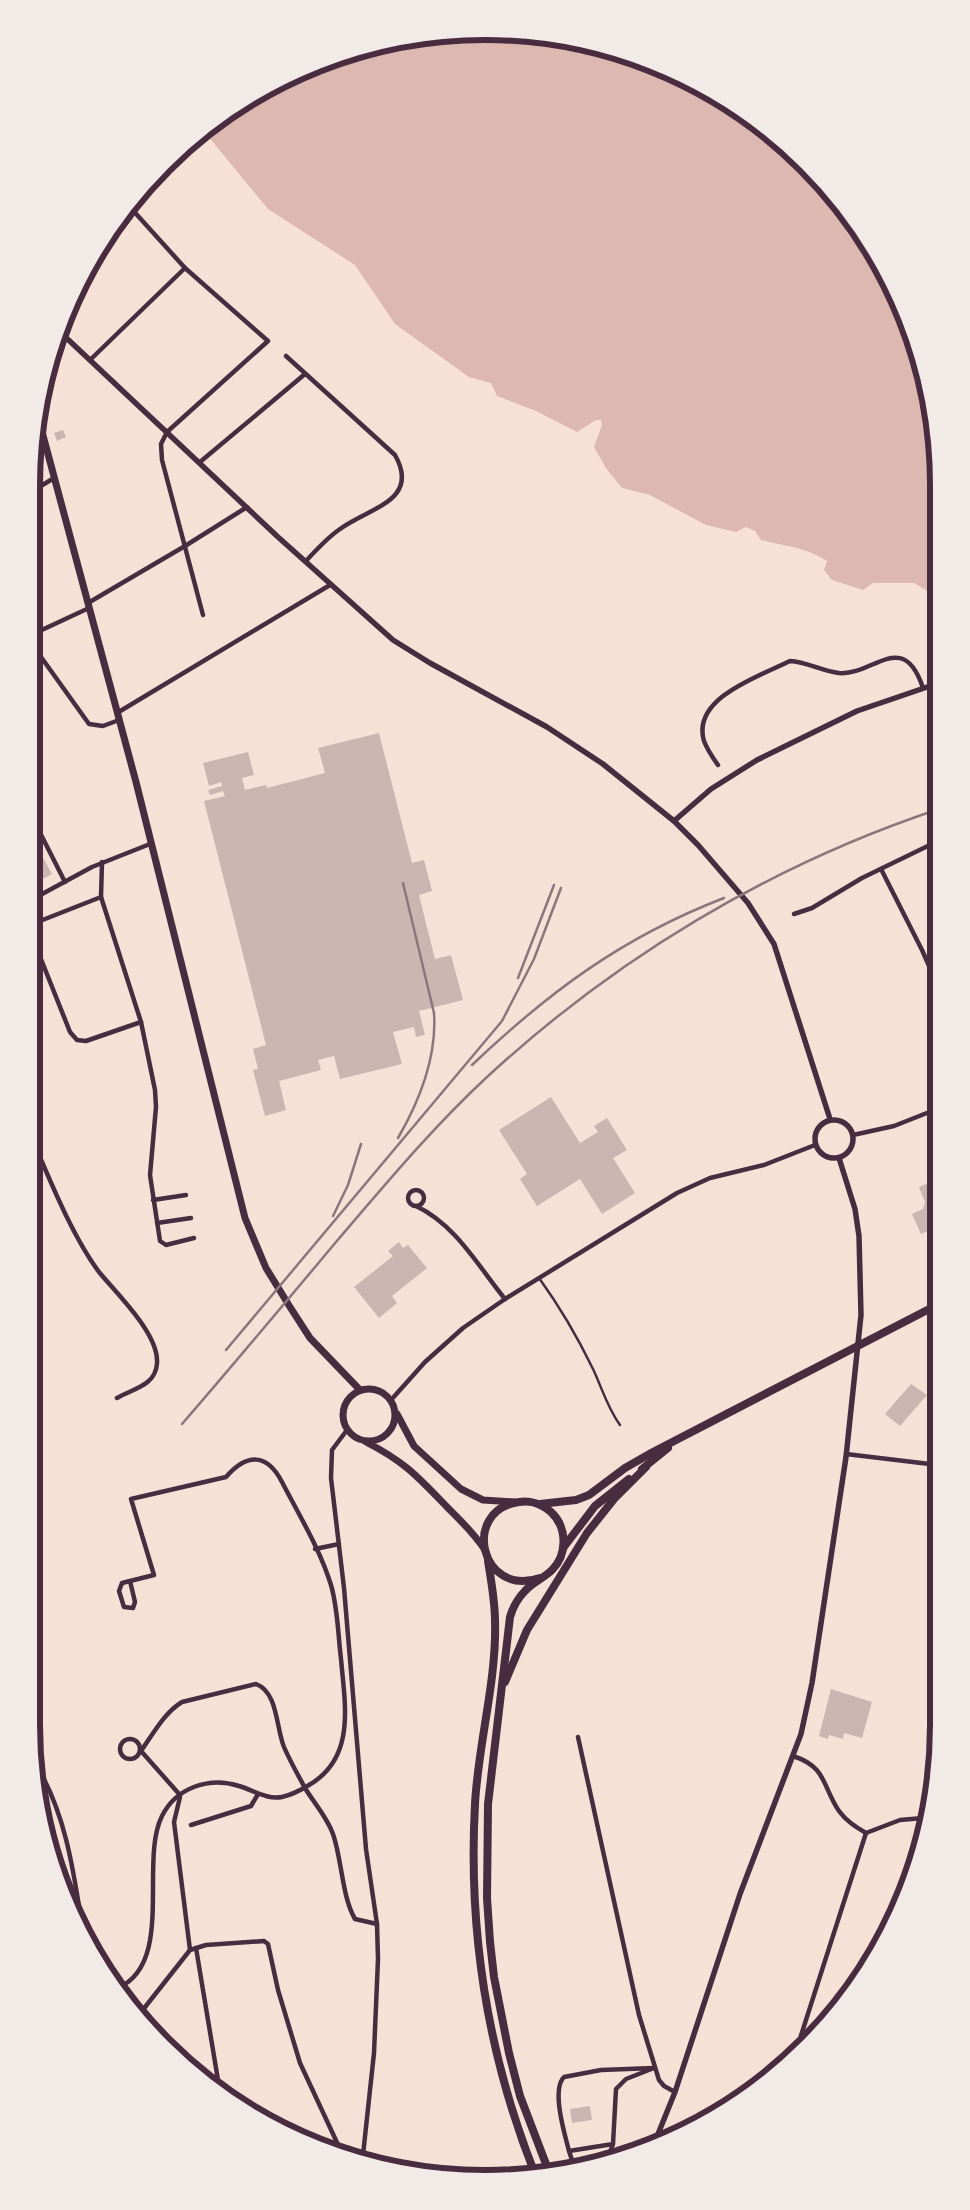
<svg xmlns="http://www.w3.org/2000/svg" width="970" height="2210" viewBox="0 0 970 2210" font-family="'Source Sans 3',sans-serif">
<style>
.water{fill:#dcb8b0}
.building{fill:#ccb4b1}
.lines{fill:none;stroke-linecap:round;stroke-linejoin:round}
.service{stroke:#4a2c40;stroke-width:2.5}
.minor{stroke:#4a2c40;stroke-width:4.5}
.tertiary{stroke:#4a2c40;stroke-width:5.5}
.secondary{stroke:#4a2c40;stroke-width:7}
.trunk{stroke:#4a2c40;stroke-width:8}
.rail{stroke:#8f747c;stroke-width:2.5}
.rim{fill:none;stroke:#4a2c40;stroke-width:6}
</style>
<rect width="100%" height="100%" fill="#f7e1d7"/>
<path class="water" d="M456,32L545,35L631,55L737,108L826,186L904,311L935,425V593L929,592L914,583H873L863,590L832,580L824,570L827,561C806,547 784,546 761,540L755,531L746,527L736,532L706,525L650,495L622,488L606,468L594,447L602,425L601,420H596L577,432L536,411L497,396L491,383L469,377L395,324L355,265L268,209L203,130L285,78L368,47Z"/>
<g class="building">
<polygon points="63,430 66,437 57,441 54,433"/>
<polygon points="379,733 412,863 424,860 432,891 419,895 435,959 451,955 463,1000 419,1011 425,1035 416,1037 414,1027 393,1032 402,1064 340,1079 334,1056 318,1060 321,1070 279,1081 286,1110 265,1116 253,1070 258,1069 253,1049 266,1045 204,801 225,796 223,791 210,795 208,790 222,786 221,782 209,786 203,763 248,752 254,775 242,778 245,790 266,785 267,788 325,773 318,748"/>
<polygon points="34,841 52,874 39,881 31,868 31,842"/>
<polygon points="551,1097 580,1143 598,1132 594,1126 607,1118 627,1150 613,1158 635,1193 602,1214 580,1179 537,1206 520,1179 527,1174 499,1130"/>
<polygon points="935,1180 937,1186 937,1243 932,1229 921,1234 912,1214 923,1209 925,1202 919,1187"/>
<polygon points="399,1242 403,1248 408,1245 427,1268 392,1296 397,1303 379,1318 354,1287 393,1256 388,1251"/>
<polygon points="911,1384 927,1395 900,1426 885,1414"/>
<polygon points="831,1689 872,1702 862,1738 844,1733 843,1739 829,1735 828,1739 819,1736"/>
<polygon points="590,2106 592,2120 572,2123 570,2109"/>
</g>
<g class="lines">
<path class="service" d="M539,1278C560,1307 577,1336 593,1369C602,1388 607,1407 620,1425"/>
<g class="minor">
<polyline points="129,206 185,268 268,341 167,432 161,444 162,460 203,615"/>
<path d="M286,356L395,455C421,501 368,508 340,529C327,538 316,550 306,561"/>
<polyline points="90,360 185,268"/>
<polyline points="200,462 305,374"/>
<polyline points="31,492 54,478"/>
<polyline points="88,603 185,546 247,507"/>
<polyline points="31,635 89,608"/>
<polyline points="31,643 89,724 103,726 119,720"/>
<polyline points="117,713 330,585"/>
<path d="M718,765C713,758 707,749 704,741C691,698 760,676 790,661C807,662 822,671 839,673C873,676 903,628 923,688"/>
<polyline points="31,815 65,882"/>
<polyline points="102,862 101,897 141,1022 155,1090 156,1107 150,1175 160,1241 166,1245 194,1238"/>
<polyline points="881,869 922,950 937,984"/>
<polyline points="101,897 40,921 32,930 33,939 70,1032 77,1040 86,1041 141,1022"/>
<polyline points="31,900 92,867 150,844"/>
<polyline points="794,914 812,908 862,878 936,842"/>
<polyline points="853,1135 894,1126 937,1109"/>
<path d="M31,1136C49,1178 72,1236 99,1272C117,1294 159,1334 157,1363C156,1386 132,1389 117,1398"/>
<circle cx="416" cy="1198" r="8"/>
<polyline points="153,1200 186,1195"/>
<path d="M416,1206C456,1225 478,1266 505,1299"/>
<polyline points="157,1223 191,1218"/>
<polyline points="391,1400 425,1362 463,1328 505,1299 677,1193 710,1178 764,1165 815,1145"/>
<polyline points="347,1430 332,1450 331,1478 344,1588 366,1849 377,1924 378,1959 374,2053 363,2155"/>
<polyline points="846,1454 938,1465"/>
<polyline points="931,1464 938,1431"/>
<polyline points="315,1549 339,1544"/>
<polyline points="578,1737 639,2015 659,2080 664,2086 675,2092"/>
<circle cx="130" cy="1749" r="10"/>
<path d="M793,1756C827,1767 822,1786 839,1811C846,1821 856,1827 866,1833"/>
<path d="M38,1768C67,1818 74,1875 83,1931"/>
<path d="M180,1795L141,1751C153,1734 164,1713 182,1702L256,1684C278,1692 276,1728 284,1747C290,1761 298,1775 305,1788C314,1803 327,1817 333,1834C342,1860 342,1897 355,1919L377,1924"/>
<polyline points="180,1797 174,1822 190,1950"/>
<polyline points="191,1825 251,1806 258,1794"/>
<polyline points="196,1948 219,2086"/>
<path d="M118,1988C175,1963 139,1861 162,1816C176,1788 209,1776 239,1786C253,1790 267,1800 282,1797C291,1795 301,1790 309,1785C356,1758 345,1705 341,1659C338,1635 338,1609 331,1585C320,1549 299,1515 282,1482C267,1453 247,1453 226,1477L131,1499L154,1575L122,1583L119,1591L124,1607L133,1608L135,1602L130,1581"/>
<polyline points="138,2016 190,1950 206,1945 264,1941 268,1944 278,1990 300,2063 340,2149"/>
<polyline points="797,2048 866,1833 900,1820 923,1818"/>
<path d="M654,2068L626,2079L616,2089L613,2144L569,2151C565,2135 551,2090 564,2077L601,2070Z"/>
<polyline points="569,2151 575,2169"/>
<polyline points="356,2155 363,2155 371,2160"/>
<polyline points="608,2157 613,2144"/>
</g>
<g class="tertiary">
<polyline points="59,331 278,537 393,640 430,663 547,727 603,764 674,821 698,845 748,903 774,944 830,1119"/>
<polyline points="674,821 711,789 757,760 857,711 936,684"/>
<circle cx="834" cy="1139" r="19"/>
<polyline points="656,2139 675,2092 740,1894 801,1734 812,1683 846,1457 861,1315 859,1236 855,1209 839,1158"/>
</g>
<g class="secondary">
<polyline points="41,428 136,782 245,1218 266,1268 290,1307 310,1338 360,1390"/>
<circle cx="369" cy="1415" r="26"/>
<polyline points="397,1414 414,1446 461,1489 483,1500 515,1502"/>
<path d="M366,1442C405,1462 417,1476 447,1507C461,1521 474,1533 485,1550"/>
</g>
<g class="trunk">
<polyline points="642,1469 668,1448"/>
<polyline points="540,1504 576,1500 589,1495 625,1468 653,1452 937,1305"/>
<polyline points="563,1548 595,1506 629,1479"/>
<path d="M488,1561C491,1580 495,1601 495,1621C497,1679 478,1745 475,1804C468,1931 488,2056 535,2174"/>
<path d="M540,1578C480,1598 461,1510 519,1502C530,1500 542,1504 551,1512C567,1527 568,1554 552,1570C544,1578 533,1582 525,1591C517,1599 513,1607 510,1617L488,1804L487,1898L490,1942L494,1977L509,2053L520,2096L549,2172"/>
<polyline points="505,1682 527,1630 587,1533 614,1499 646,1467"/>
</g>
<g class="rail">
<polyline points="518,978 554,885"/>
<path d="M472,1065C550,991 623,937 724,898"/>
<path d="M398,1138C420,1100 437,1057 434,1013L403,883"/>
<polyline points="333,1216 348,1185 361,1144"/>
<polyline points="226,1350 502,1021 534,959 561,888"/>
<path d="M182,1424C234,1364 285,1303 336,1242C384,1186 432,1128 487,1077C616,958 769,866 936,810"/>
</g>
</g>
<path d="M0 0H970V2210H0ZM485 40H485A445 445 0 0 1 930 485V1725A445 445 0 0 1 485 2170H485A445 445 0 0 1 40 1725V485A445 445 0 0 1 485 40Z" fill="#f1eae7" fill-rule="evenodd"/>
<path class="rim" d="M485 40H485A445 445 0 0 1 930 485V1725A445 445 0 0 1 485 2170H485A445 445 0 0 1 40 1725V485A445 445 0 0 1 485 40Z"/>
</svg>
